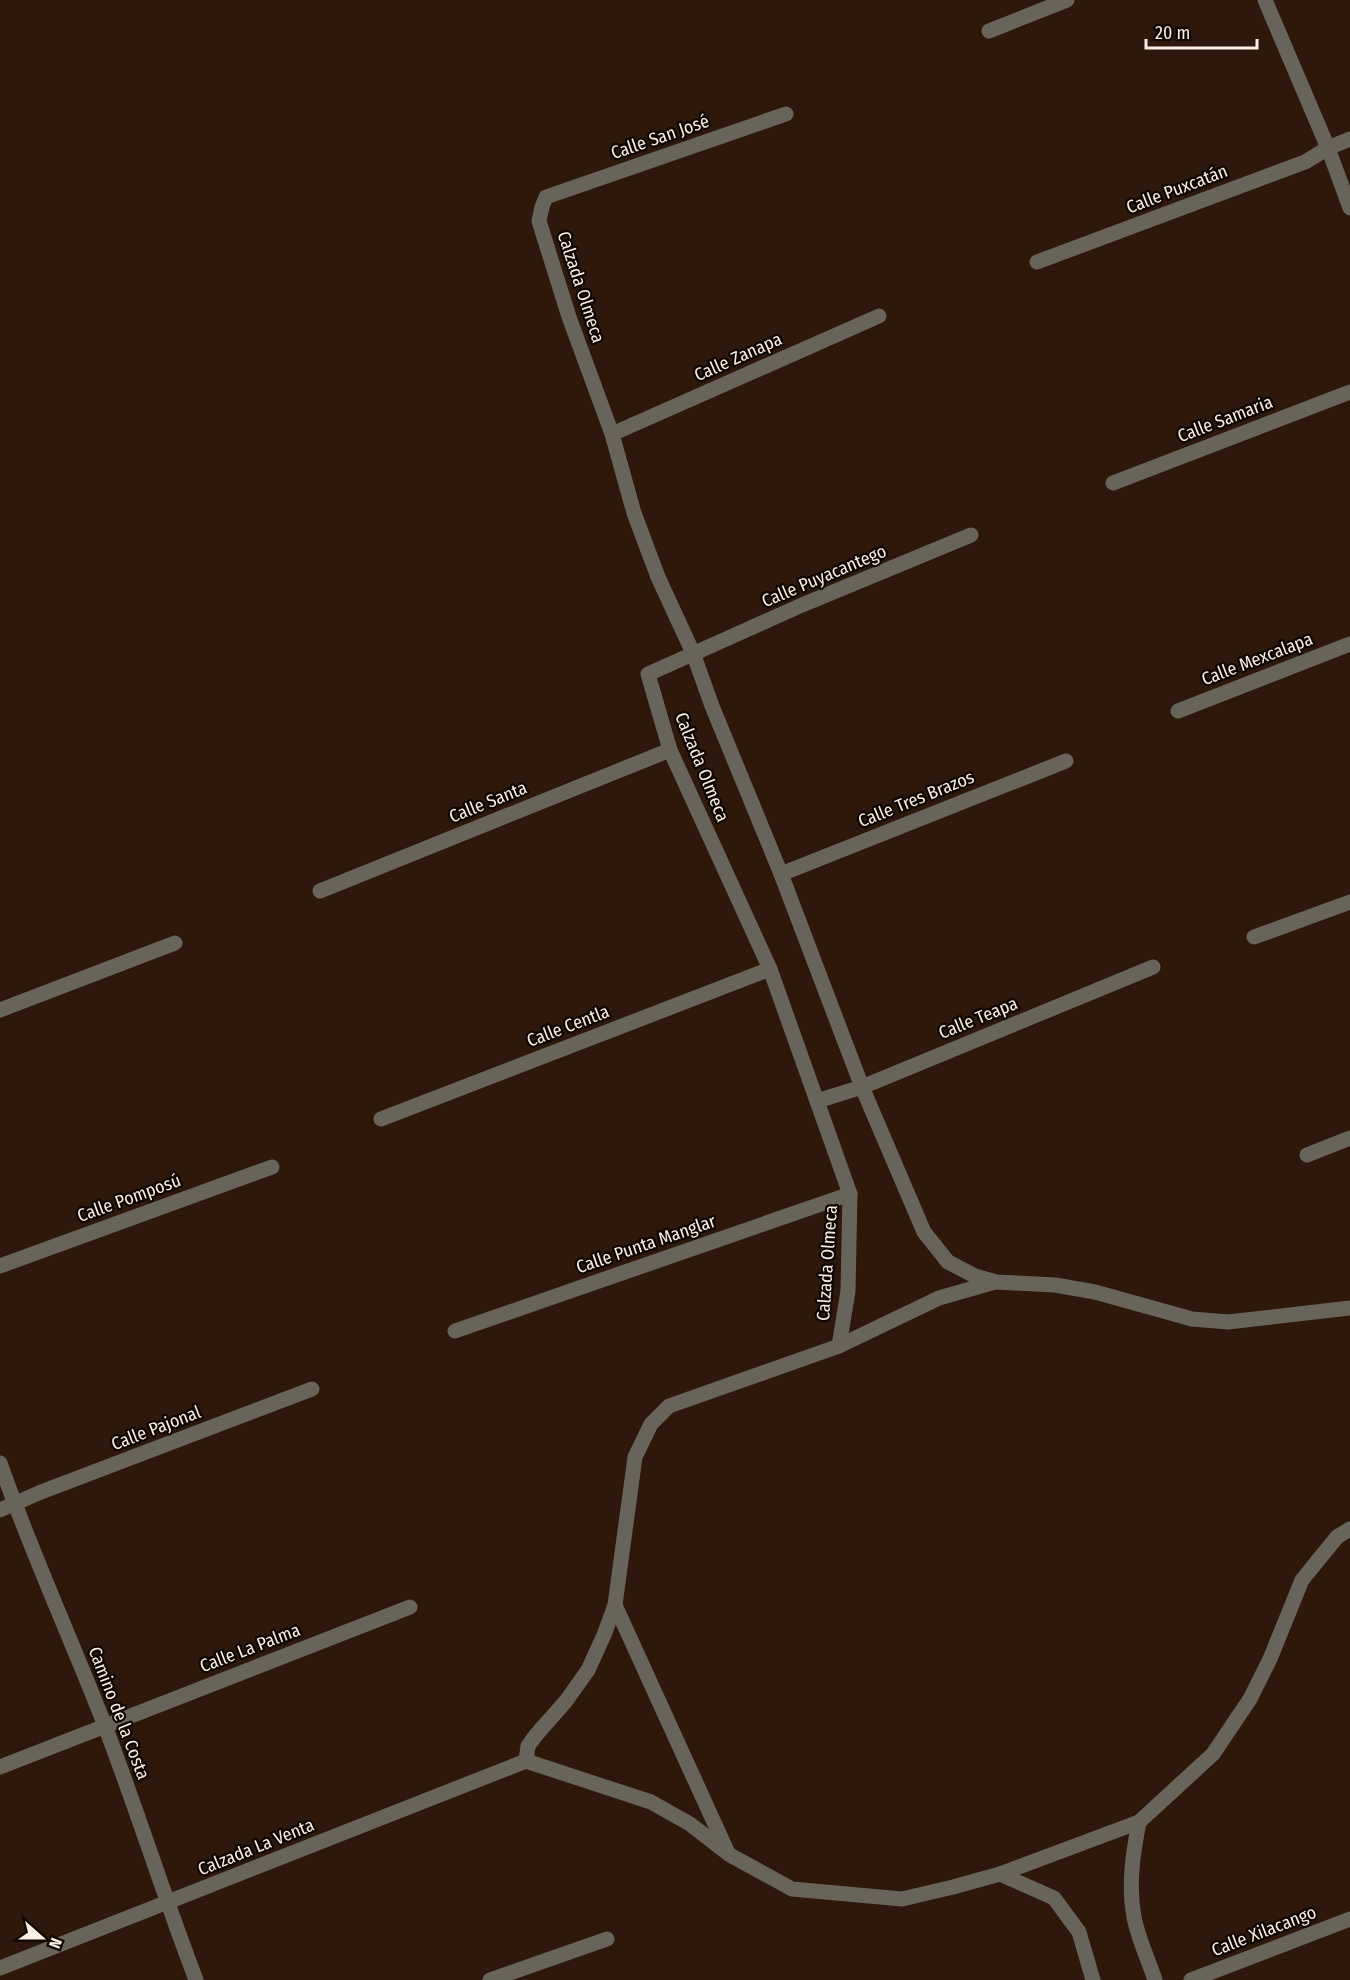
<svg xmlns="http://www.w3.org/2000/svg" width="1350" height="1980" viewBox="0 0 1350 1980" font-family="'Fira Sans Condensed',sans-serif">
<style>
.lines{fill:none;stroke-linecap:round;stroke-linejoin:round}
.minor{stroke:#696459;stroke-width:15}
.labels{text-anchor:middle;stroke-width:4.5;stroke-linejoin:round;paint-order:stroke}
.street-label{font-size:18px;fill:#fcede4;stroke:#0e0603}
</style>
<rect width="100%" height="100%" fill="#2d180b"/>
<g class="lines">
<g class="minor">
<polyline points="1265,0 1328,148 1350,208"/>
<polyline points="989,31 1067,0"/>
<polyline points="786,114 546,197 542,207 539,221 569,317 612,434 634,513 658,577 693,653 712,706 781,874 862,1087 924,1232 948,1262 975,1276 996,1282 1055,1285 1095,1292 1192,1319 1228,1322 1350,1308"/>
<polyline points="1037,262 1305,162 1328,148 1350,139"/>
<polyline points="612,434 879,316"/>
<polyline points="1113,483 1350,392"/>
<polyline points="1178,711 1350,644"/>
<polyline points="781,874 1066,761"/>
<polyline points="320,891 670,750"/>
<polyline points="1254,937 1350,902"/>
<polyline points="0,1010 175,943"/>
<polyline points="817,1101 862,1087 1153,967"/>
<polyline points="381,1119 770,969"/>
<polyline points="1307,1155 1350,1138"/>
<polyline points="0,1266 272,1167"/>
<polyline points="455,1331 850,1194"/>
<polyline points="839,1346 848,1291 850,1194 770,969 670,750 648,674 802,605 971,535"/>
<path d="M0,1463C31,1552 71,1638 105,1726C137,1810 164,1896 196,1980"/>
<polyline points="0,1510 41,1492 312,1389"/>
<polyline points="615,1605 728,1853"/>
<polyline points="526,1761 651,1802 690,1824 730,1855 792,1889 902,1899 953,1887 1000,1874 1139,1822 1213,1754 1250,1699 1270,1659 1302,1580 1337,1537 1350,1529"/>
<polyline points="526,1761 528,1746 536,1735 566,1701 588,1670 604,1635 615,1605 635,1457 651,1424 669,1406 839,1346 939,1298 995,1282"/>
<polyline points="0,1767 410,1607"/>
<path d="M1139,1822C1133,1853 1128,1885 1134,1917C1138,1938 1148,1959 1155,1980"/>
<polyline points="1000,1874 1054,1898 1079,1932 1093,1980"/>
<polyline points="0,1968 526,1761"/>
<polyline points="490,1980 607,1939"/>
<polyline points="1191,1980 1350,1919"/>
</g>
</g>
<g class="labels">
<g class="street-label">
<text transform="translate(660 137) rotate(-19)" y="6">Calle San José</text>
<text transform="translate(1177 189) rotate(-21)" y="6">Calle Puxcatán</text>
<text transform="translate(581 287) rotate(72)" y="6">Calzada Olmeca</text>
<text transform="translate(738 357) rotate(-24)" y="6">Calle Zanapa</text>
<text transform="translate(1225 419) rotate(-21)" y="6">Calle Samaria</text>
<text transform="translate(824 576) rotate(-23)" y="6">Calle Puyacantego</text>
<text transform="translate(1257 659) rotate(-21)" y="6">Calle Mexcalapa</text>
<text transform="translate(702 767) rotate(68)" y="6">Calzada Olmeca</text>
<text transform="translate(916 799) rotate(-22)" y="6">Calle Tres Brazos</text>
<text transform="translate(488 802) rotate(-22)" y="6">Calle Santa</text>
<text transform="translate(978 1018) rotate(-22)" y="6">Calle Teapa</text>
<text transform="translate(568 1026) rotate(-21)" y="6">Calle Centla</text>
<text transform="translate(129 1198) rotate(-20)" y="6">Calle Pomposú</text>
<text transform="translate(646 1244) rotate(-19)" y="6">Calle Punta Manglar</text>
<text transform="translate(827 1263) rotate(-86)" y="6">Calzada Olmeca</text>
<text transform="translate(156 1428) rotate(-21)" y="6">Calle Pajonal</text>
<text transform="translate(250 1648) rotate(-21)" y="6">Calle La Palma</text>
<text transform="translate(119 1713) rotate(69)" y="6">Camino de la Costa</text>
<text transform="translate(256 1847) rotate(-22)" y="6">Calzada La Venta</text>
<text transform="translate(1264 1931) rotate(-21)" y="6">Calle Xilacango</text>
</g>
</g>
<g transform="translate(42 1938) rotate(111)" stroke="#0e0603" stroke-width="4.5" paint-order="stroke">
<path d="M0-4.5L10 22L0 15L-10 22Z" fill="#fcede4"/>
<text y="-9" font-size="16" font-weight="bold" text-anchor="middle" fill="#fcede4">N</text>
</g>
<path d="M1146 39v9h111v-9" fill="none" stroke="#fcede4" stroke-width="3"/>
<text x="1155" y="39" font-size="18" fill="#fcede4" stroke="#0e0603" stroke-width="4.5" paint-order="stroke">20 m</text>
</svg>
